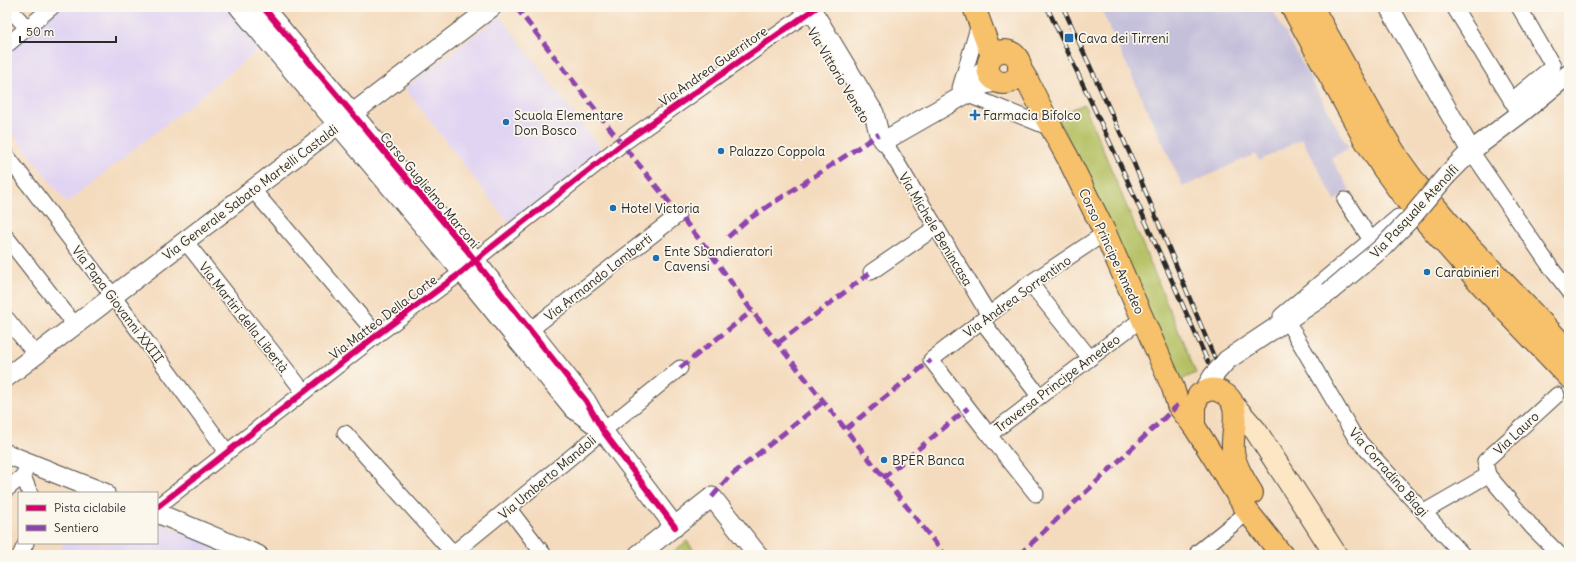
<svg xmlns="http://www.w3.org/2000/svg" width="1576" height="562" viewBox="0 0 1576 562" font-family="Delius,sans-serif">
<style>
.built{fill:#e1d4f3}
.industrial{fill:#c5c0da}
.green{fill:#b4c062;stroke:#707646}
.lines{fill:none;stroke-linecap:round;stroke-linejoin:round}
.minor-casing{stroke:#494541;stroke-width:17}
.tertiary-casing{stroke:#494541;stroke-width:21}
.secondary-casing{stroke:#494541;stroke-width:24}
.primary-casing{stroke:#494541;stroke-width:24}
.motorway-casing{stroke:#494541;stroke-width:24}
.minor{stroke:#fff;stroke-width:15}
.tertiary{stroke:#fff;stroke-width:19}
.secondary{stroke:#fce6c4;stroke-width:22}
.primary{stroke:#f7c06b;stroke-width:22}
.motorway{stroke:#f7c06b;stroke-width:22}
.rail-casing{stroke:#2b2b2b;stroke-width:4.5}
.rail{stroke:#fbf7ec;stroke-width:3;stroke-dasharray:9;stroke-linecap:butt}
.tertiary-bridge-casing{stroke:#494541;stroke-width:21;stroke-linecap:butt}
.tertiary-bridge{stroke:#fff;stroke-width:19}
.quiet{stroke:#8e44ad;stroke-width:5;stroke-dasharray:10 5;stroke-linecap:butt}
.cycleway-casing{stroke:#fbf7ec;stroke-width:8}
.cycleway{stroke:#d6006c;stroke-width:6}
.poi-dot{fill:#1f6fb2;stroke:#fbf7ec;stroke-width:1.5}
.labels{text-anchor:middle;stroke-width:3.5;stroke-linejoin:round;paint-order:stroke}
.poi-label{font-size:13px;fill:#2b2b2b;stroke:#fbf7ec;text-anchor:start}
.street-label{font-size:13px;fill:#2b2b2b;stroke:#fbf7ec}
</style>
<rect width="100%" height="100%" fill="#fbf7ec"/>
<filter id="ink" filterUnits="userSpaceOnUse"><feTurbulence type="fractalNoise" baseFrequency=".025" numOctaves="2"/><feDisplacementMap in="SourceGraphic" scale="8" xChannelSelector="R" yChannelSelector="G"/><feConvolveMatrix kernelMatrix="1 2 1 2 8 2 1 2 1" color-interpolation-filters="sRGB"/></filter>
<filter id="wash" filterUnits="userSpaceOnUse"><feTurbulence type="fractalNoise" baseFrequency=".012" numOctaves="4" result="noise"/><feDisplacementMap in="SourceGraphic" scale="16" xChannelSelector="R" yChannelSelector="G"/><feGaussianBlur stdDeviation="0.9" result="paint"/><feColorMatrix in="noise" values="0 0 0 0 0 0 0 0 0 0 0 0 0 0 0 0 0 1.4 0 .05"/><feComposite in="paint" operator="in"/></filter>
<g filter="url(#wash)">
<rect width="100%" height="100%" fill="#f4dbbe"/>
<g class="built">
<polygon points="52,7 239,7 269,42 67,203 7,126 7,45"/>
<polygon points="500,16 605,155 510,225 405,88"/>
<polygon points="157,522 239,555 60,555 63,543 157,543"/>
</g>
<polygon class="industrial" points="1100,7 1271,7 1349,148 1331,158 1350,190 1335,200 1302,139 1259,161 1255,154 1183,187"/>
<g class="green">
<polygon points="1084,104 1196,373 1179,381 1059,121 1062,114"/>
<polygon points="687,541 697,555 669,555"/>
</g>
</g>
<g filter="url(#ink)">
<g class="lines">
<defs>
<g id="minor">
<polyline points="8,7 27,28"/>
<polyline points="1454,7 1520,114"/>
<polyline points="7,45 52,7"/>
<polyline points="960,88 980,21"/>
<polyline points="966,94 1053,129"/>
<polyline points="1511,101 1553,66 1519,7"/>
<polyline points="884,141 989,315"/>
<polyline points="1471,151 1551,268 1569,291"/>
<polyline points="7,156 113,296 227,452"/>
<polyline points="253,190 377,335"/>
<polyline points="1105,233 1030,283 931,360 989,435 1143,318"/>
<polyline points="7,238 75,325"/>
<polyline points="1371,240 1398,217"/>
<polyline points="185,241 304,392"/>
<polyline points="871,272 935,228"/>
<polyline points="1030,283 1090,358"/>
<polyline points="1281,316 1371,240 1345,200"/>
<polyline points="7,319 36,355"/>
<polyline points="982,321 1039,396"/>
<polyline points="1287,321 1355,437 1463,555"/>
<polyline points="521,337 678,215"/>
<polyline points="345,433 453,553"/>
<polyline points="989,435 1036,494"/>
<polyline points="1488,475 1485,461 1557,395"/>
<polyline points="23,476 30,493"/>
<polyline points="7,489 23,476 29,463"/>
<polyline points="157,507 377,335 462,272 484,253 622,144 816,7"/>
<polyline points="509,509 544,555"/>
<polyline points="1424,512 1488,475 1532,527 1560,555"/>
<polyline points="20,555 26,543"/>
<polyline points="451,555 680,368"/>
<polyline points="1200,555 1198,552 1248,512"/>
</g>
<g id="tertiary">
<polyline points="239,7 462,272 574,409 598,427"/>
<polyline points="263,7 466,249 586,401 603,431 675,527"/>
<polyline points="803,7 807,13 816,17 874,113 879,134 884,141 966,94 982,85 998,81"/>
<polyline points="1389,7 1471,151"/>
<polyline points="964,86 976,79 988,66"/>
<polyline points="1447,175 1471,151 1520,114 1569,74"/>
<polyline points="7,377 492,7"/>
<polyline points="1204,391 1213,376 1227,360 1329,292"/>
<polyline points="7,454 105,493"/>
<polyline points="157,513 258,555"/>
<polyline points="638,555 712,497 758,555"/>
</g>
<polyline id="secondary" points="1235,407 1256,431 1336,555"/>
<g id="primary">
<polyline points="974,7 992,56"/>
<circle cx="1004" cy="67" r="16"/>
<polyline points="1019,67 1027,80 1045,116 1068,158 1105,233 1173,388 1178,405 1194,426 1248,512 1282,555"/>
<path d="M1194,426V406L1199,395C1206,390 1213,387 1221,392C1244,403 1231,431 1233,451C1235,466 1244,480 1252,493"/>
</g>
<g id="motorway">
<polyline points="1292,7 1364,138 1383,168 1404,197 1488,292 1569,377"/>
<polyline points="1312,7 1379,127 1399,160 1417,185 1465,242 1569,351"/>
</g>
</defs>
<use href="#minor" class="minor-casing"/>
<use href="#tertiary" class="tertiary-casing"/>
<use href="#secondary" class="secondary-casing"/>
<use href="#primary" class="primary-casing"/>
<use href="#motorway" class="motorway-casing"/>
<use href="#minor" class="minor"/>
<use href="#tertiary" class="tertiary"/>
<use href="#secondary" class="secondary"/>
<use href="#primary" class="primary"/>
<use href="#motorway" class="motorway"/>
<defs>
<g id="rail">
<polyline points="1047,7 1125,175 1208,362"/>
<polyline points="1063,7 1130,154 1214,357"/>
</g>
</defs>
<use href="#rail" class="rail-casing"/>
<use href="#rail" class="rail"/>
<defs>
<polyline id="tertiary-bridge" points="1329,292 1382,248 1410,219 1447,175"/>
</defs>
<use href="#tertiary-bridge" class="tertiary-bridge-casing"/>
<use href="#tertiary-bridge" class="tertiary-bridge"/>
<g class="quiet">
<polyline points="516,7 622,144 708,250 752,311 945,555"/>
<polyline points="728,237 747,220 879,134"/>
<polyline points="778,343 871,272"/>
<polyline points="680,368 752,311"/>
<polyline points="846,429 931,360"/>
<polyline points="883,478 968,408"/>
<polyline points="712,497 728,478 824,401"/>
<polyline points="1019,555 1178,405"/>
</g>
<defs>
<g id="cycleway">
<polyline points="263,7 466,249 586,401 603,431 675,527"/>
<polyline points="157,507 377,335 462,272 484,253 622,144 817,7"/>
</g>
</defs>
<use href="#cycleway" class="cycleway-casing"/>
<use href="#cycleway" class="cycleway"/>
</g>
</g>
<g class="poi-dot">
<rect x="1064" y="33" width="10" height="10" rx="2"/>
<path d="M973 109h4v4h4v4h-4v4h-4v-4h-4v-4h4z"/>
<circle cx="506" cy="122" r="4"/>
<circle cx="721" cy="151" r="4"/>
<circle cx="613" cy="208" r="4"/>
<circle cx="656" cy="258" r="4"/>
<circle cx="1427" cy="272" r="4"/>
<circle cx="884" cy="460" r="4"/>
</g>
<g class="labels">
<g class="poi-label">
<text x="1078" y="43">Cava dei Tirreni</text>
<text x="514" y="120">Scuola Elementare<tspan x="514" dy="15">Don Bosco</tspan></text>
<text x="983" y="120">Farmacia Bifolco</text>
<text x="729" y="156">Palazzo Coppola</text>
<text x="621" y="213">Hotel Victoria</text>
<text x="664" y="256">Ente Sbandieratori<tspan x="664" dy="15">Cavensi</tspan></text>
<text x="1435" y="277">Carabinieri</text>
<text x="892" y="465">BPER Banca</text>
</g>
<g class="street-label">
<text transform="translate(713 66) rotate(-35)" y="5">Via Andrea Guerritore</text>
<text transform="translate(839 75) rotate(59)" y="5">Via Vittorio Veneto</text>
<text transform="translate(430 190) rotate(50)" y="5">Corso Guglielmo Marconi</text>
<text transform="translate(250 192) rotate(-37)" y="5">Via Generale Sabato Martelli Castaldi</text>
<text transform="translate(1414 211) rotate(-47)" y="5">Via Pasquale Atenolfi</text>
<text transform="translate(936 229) rotate(59)" y="5">Via Michele Benincasa</text>
<text transform="translate(1112 251) rotate(65)" y="5">Corso Principe Amedeo</text>
<text transform="translate(598 277) rotate(-38)" y="5">Via Armando Lamberti</text>
<text transform="translate(1017 296) rotate(-36)" y="5">Via Andrea Sorrentino</text>
<text transform="translate(118 304) rotate(53)" y="5">Via Papa Giovanni XXIII</text>
<text transform="translate(244 317) rotate(52)" y="5">Via Martiri della Libertà</text>
<text transform="translate(383 317) rotate(-37)" y="5">Via Matteo Della Corte</text>
<text transform="translate(1057 383) rotate(-37)" y="5">Traversa Principe Amedeo</text>
<text transform="translate(1516 433) rotate(-43)" y="5">Via Lauro</text>
<text transform="translate(1389 472) rotate(49)" y="5">Via Corradino Biagi</text>
<text transform="translate(547 477) rotate(-40)" y="5">Via Umberto Mandoli</text>
</g>
</g>
<rect width="1576" height="562" fill="none" stroke="#fbf7ec" stroke-width="24"/>
<rect x="18" y="492" width="140" height="52" fill="#fbf7ec" stroke="#a8a59f"/>
<rect x="26" y="505" width="20" height="6" fill="#d6006c" stroke="#a8a59f"/>
<text x="54" y="512" font-size="12" fill="#2b2b2b">Pista ciclabile</text>
<rect x="26" y="525" width="20" height="6" fill="#8e44ad" stroke="#a8a59f"/>
<text x="54" y="532" font-size="12" fill="#2b2b2b">Sentiero</text>
<path d="M20 36v6h96v-6" fill="none" stroke="#2b2b2b" stroke-width="2"/>
<text x="26" y="36" font-size="12" fill="#2b2b2b" stroke="#fbf7ec" stroke-width="3" paint-order="stroke">50 m</text>
</svg>
